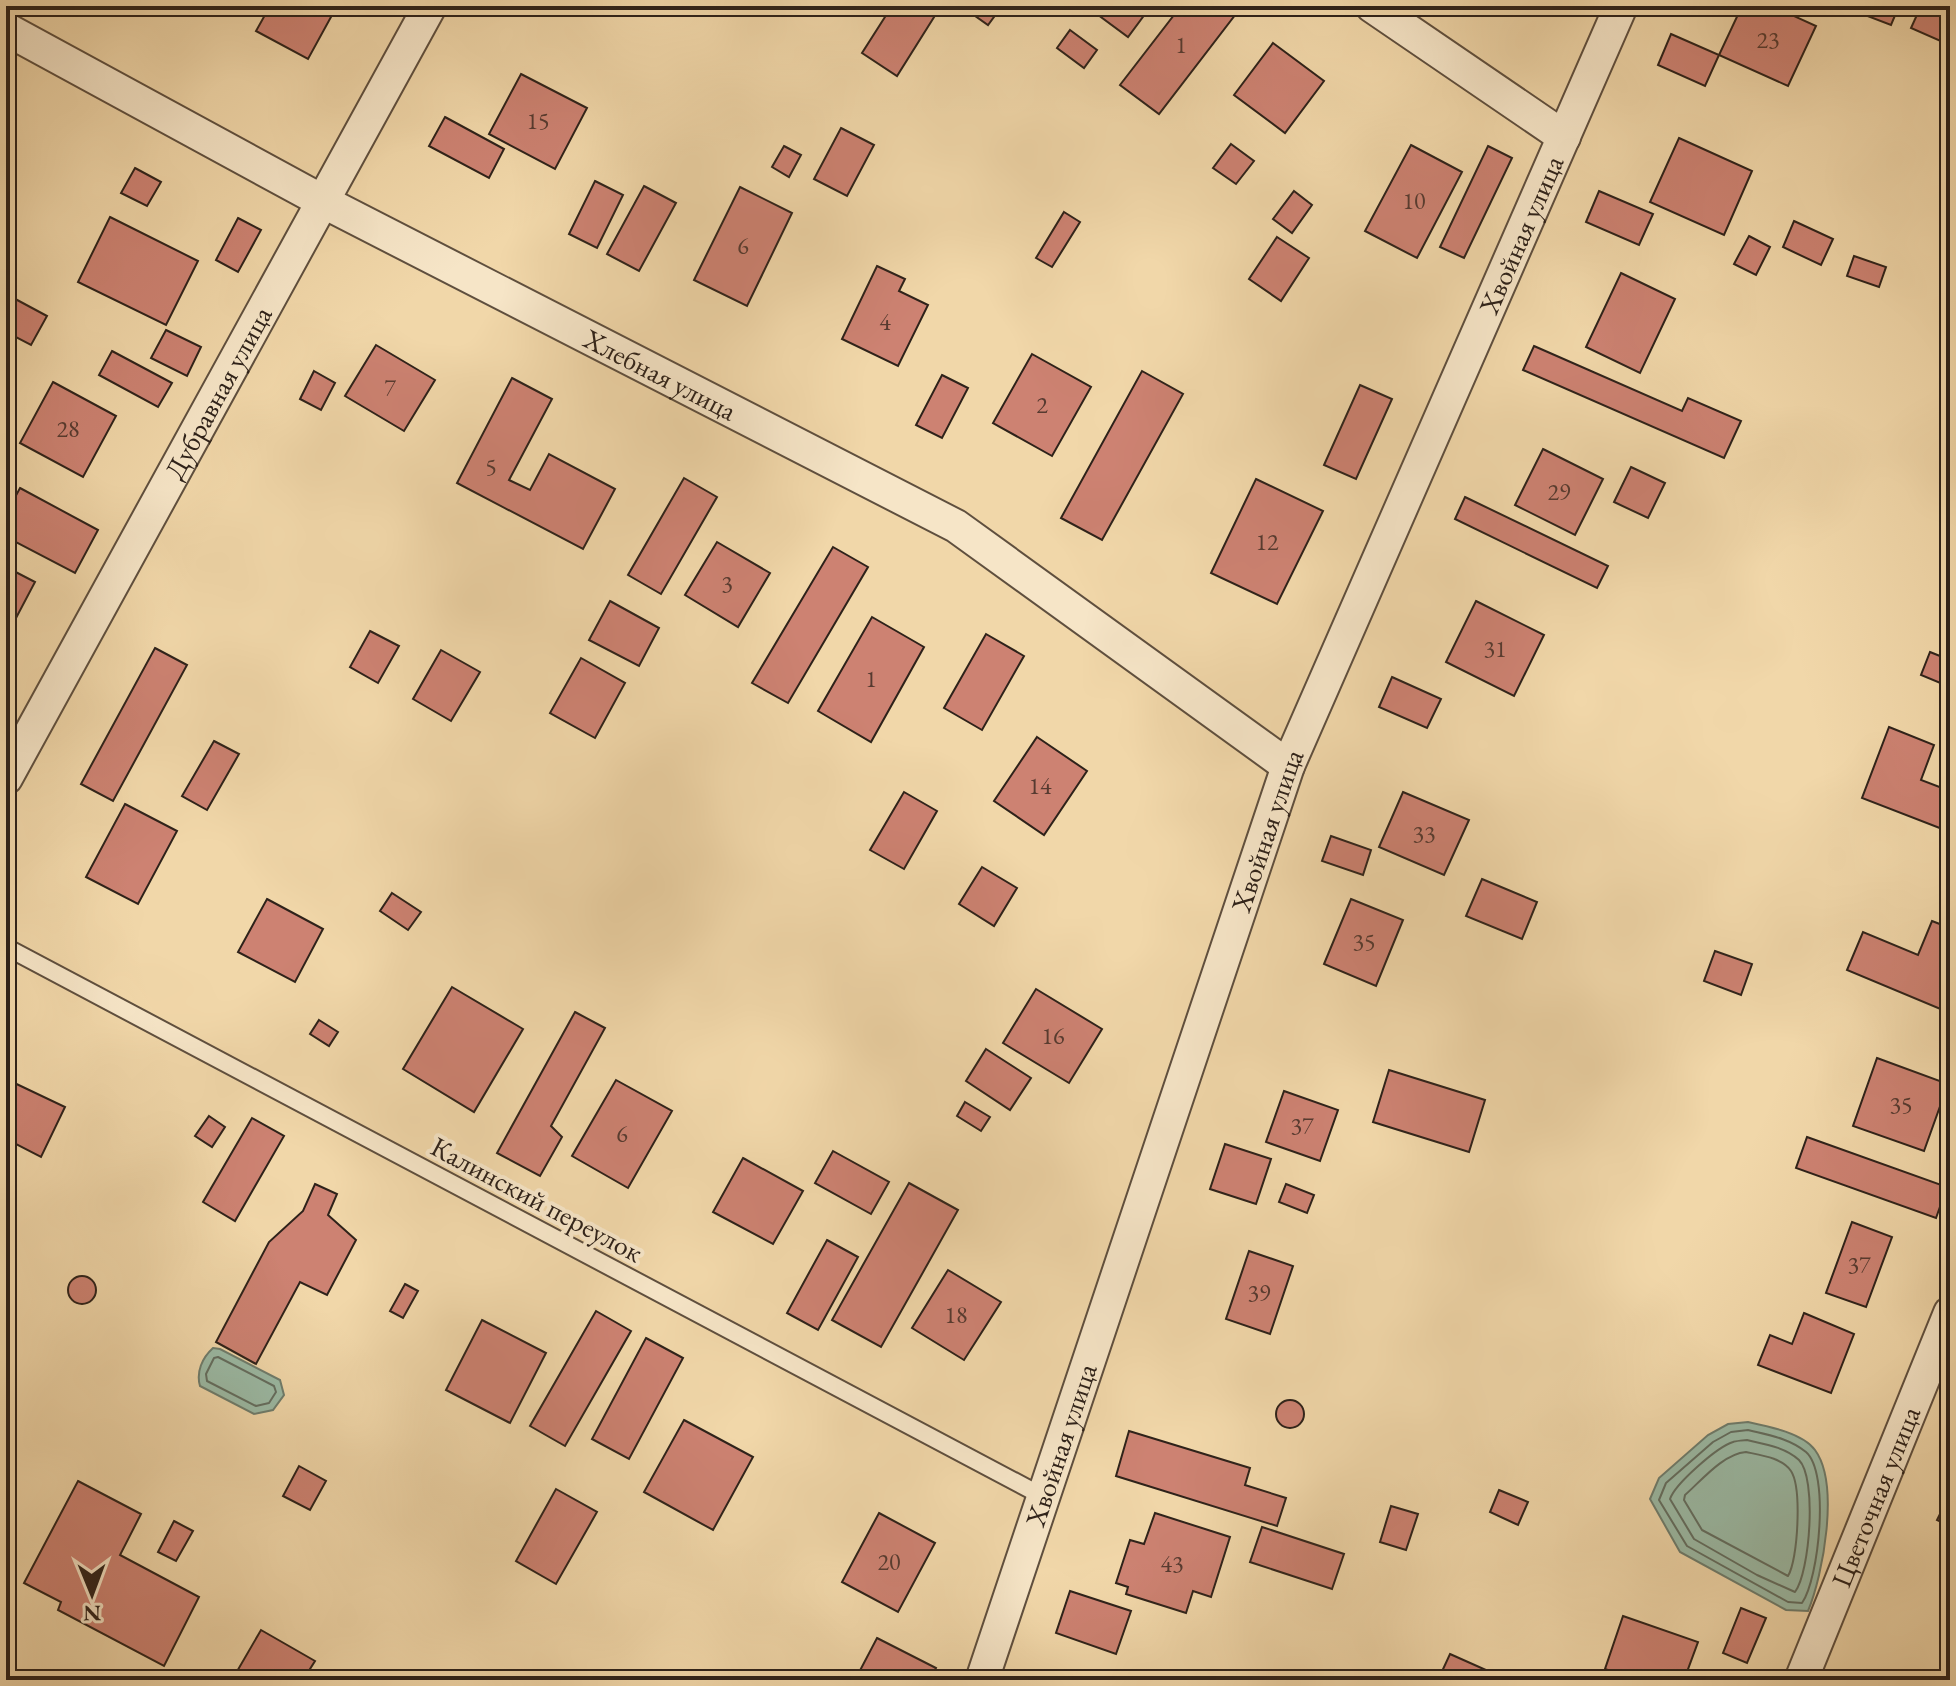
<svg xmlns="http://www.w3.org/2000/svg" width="1956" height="1686" viewBox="0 0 1956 1686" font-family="'EB Garamond',serif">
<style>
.water{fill:#9bbaa5;stroke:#6f7d6d;stroke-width:2}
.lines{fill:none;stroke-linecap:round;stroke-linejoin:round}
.shore{stroke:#646e60;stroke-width:2}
.building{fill:#cd8272;stroke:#2e221a;stroke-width:2}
.lane-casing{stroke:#5f4f3e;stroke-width:20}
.street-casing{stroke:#5f4f3e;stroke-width:36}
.lane{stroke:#f6e5c7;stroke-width:16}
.street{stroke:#f6e5c7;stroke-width:32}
.labels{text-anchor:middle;stroke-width:8;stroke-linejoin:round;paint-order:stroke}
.number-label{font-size:24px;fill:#563a30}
.street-label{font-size:28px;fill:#2e221a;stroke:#f6e5c7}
</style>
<rect width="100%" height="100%" fill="#f1d7a9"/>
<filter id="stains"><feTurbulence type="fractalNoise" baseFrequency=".0025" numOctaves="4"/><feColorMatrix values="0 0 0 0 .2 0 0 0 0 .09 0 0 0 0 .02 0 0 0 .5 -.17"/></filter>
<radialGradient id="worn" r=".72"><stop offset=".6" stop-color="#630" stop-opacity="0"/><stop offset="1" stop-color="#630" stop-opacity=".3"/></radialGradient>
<g class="water">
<path d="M213,1348L220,1349L280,1380L284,1395L273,1410L254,1414L200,1386C196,1372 202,1358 213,1348Z"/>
<path d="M1748,1422C1767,1426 1803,1433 1815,1450C1840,1484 1823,1575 1808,1611L1786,1610L1680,1552L1650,1499L1659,1478L1708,1435L1728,1424Z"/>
</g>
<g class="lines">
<g class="shore">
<polygon points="218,1357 274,1386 276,1392 269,1403 256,1406 207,1381 206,1374 214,1358"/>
<path d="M1748,1430C1768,1435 1789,1438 1806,1452C1830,1473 1819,1579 1802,1603L1788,1602L1687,1546L1659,1500L1666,1483L1713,1442L1731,1432Z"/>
<path d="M1747,1440C1764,1444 1785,1447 1799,1460C1817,1478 1810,1572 1795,1592L1757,1575L1694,1539L1670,1499C1675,1484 1717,1447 1733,1442C1735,1441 1746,1440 1747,1440Z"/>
<path d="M1746,1452C1760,1455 1783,1458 1791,1471C1802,1488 1798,1560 1788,1576L1702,1530L1684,1500L1685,1495C1702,1480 1723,1454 1746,1452Z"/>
</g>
</g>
<g class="building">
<polygon points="270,6 337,6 308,59 256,31"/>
<polygon points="892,6 941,6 897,76 862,53"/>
<polygon points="961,6 1002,6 988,25"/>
<polygon points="1086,6 1151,6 1128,37"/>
<polygon points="1181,6 1242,6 1159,114 1120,85"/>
<polygon points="1742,6 1772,6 1816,26 1788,86 1719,55"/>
<polygon points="1860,6 1899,6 1891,25 1857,12"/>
<polygon points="1921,6 1939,6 1950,11 1950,31 1945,43 1911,28"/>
<polygon points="1070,30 1097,50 1084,68 1057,48"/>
<polygon points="1671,34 1719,55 1705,86 1658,65"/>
<polygon points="1273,43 1324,81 1285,133 1234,95"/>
<polygon points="521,74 587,108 555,169 489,134"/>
<polygon points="445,117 504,149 489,178 429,146"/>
<polygon points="841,128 874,145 847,196 814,179"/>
<polygon points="1679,138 1752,171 1724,235 1650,202"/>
<polygon points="1231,144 1254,161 1236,184 1213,168"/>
<polygon points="1411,145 1462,172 1417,258 1365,231"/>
<polygon points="784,146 801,155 789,177 772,167"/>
<polygon points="1488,146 1512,158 1464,258 1440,247"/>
<polygon points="135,168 161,182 147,206 121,193"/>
<polygon points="595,181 623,195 597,248 569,234"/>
<polygon points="644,186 676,203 639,271 607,254"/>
<polygon points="740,187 792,213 747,306 694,280"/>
<polygon points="1294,191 1312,205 1292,233 1273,219"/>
<polygon points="1599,191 1653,214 1639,245 1586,222"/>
<polygon points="1064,212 1080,222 1052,267 1036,258"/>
<polygon points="110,217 198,261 166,325 78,282"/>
<polygon points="238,218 261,230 238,272 216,260"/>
<polygon points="1794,221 1833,239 1821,265 1783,247"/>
<polygon points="1749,236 1770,247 1756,275 1734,264"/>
<polygon points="1277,237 1309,258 1281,301 1249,279"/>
<polygon points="1854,256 1886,267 1879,287 1847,276"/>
<polygon points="877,266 905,279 899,291 928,305 898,366 842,339"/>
<polygon points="1621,273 1675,299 1640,373 1586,347"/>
<polygon points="6,294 47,316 31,345 6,332"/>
<polygon points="166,330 201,347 187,376 151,358"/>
<polygon points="376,345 435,380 404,431 345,396"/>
<polygon points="1534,346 1682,411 1688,398 1741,421 1724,458 1523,370"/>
<polygon points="112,351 172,383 158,407 99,375"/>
<polygon points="1032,354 1091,387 1052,456 993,423"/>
<polygon points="314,371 335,383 321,410 300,399"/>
<polygon points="1142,371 1183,394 1102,540 1061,518"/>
<polygon points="942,375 968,388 942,438 916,425"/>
<polygon points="512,378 552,399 509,480 530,490 549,454 615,489 583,549 457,483"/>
<polygon points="53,382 116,416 83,477 20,443"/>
<polygon points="1360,385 1392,399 1356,479 1324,465"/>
<polygon points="1543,449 1603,479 1575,535 1515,505"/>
<polygon points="1631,467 1665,483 1648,518 1614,502"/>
<polygon points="684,478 717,497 661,594 628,575"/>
<polygon points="1256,479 1323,511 1277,604 1211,573"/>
<polygon points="20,488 98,530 75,573 6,537 6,514"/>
<polygon points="1465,497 1608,566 1597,588 1455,519"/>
<polygon points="717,542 770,573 738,627 685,595"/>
<polygon points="833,547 868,567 788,703 752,683"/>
<polygon points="6,567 35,582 6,637"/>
<polygon points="610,601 659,628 639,666 589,640"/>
<polygon points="1476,601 1544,635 1514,696 1446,662"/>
<polygon points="872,617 924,647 871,742 818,711"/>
<polygon points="370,631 399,646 378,683 350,667"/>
<polygon points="986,634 1024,656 982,730 944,708"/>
<polygon points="155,648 187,665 113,801 81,784"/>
<polygon points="441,650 480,672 451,721 413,699"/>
<polygon points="1930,652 1950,660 1950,687 1921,675"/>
<polygon points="581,658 625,683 595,738 550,713"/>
<polygon points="1392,677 1441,699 1427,728 1379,707"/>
<polygon points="1889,727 1934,745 1921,780 1950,791 1950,832 1862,798"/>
<polygon points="1037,737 1087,771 1044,835 994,801"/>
<polygon points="214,741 239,754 207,810 182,796"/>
<polygon points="904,792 937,811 904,869 870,850"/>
<polygon points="1403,792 1469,820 1444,875 1379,847"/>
<polygon points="125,804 177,831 138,904 86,877"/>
<polygon points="1331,836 1371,850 1363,875 1322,861"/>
<polygon points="982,867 1017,888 994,926 959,904"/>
<polygon points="1482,879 1537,902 1522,939 1466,916"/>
<polygon points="392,893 421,912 408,930 380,911"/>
<polygon points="267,899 323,929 295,982 238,952"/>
<polygon points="1351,899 1403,920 1376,986 1324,964"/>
<polygon points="1932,921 1950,928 1950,1013 1847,970 1863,932 1918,955"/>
<polygon points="1715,951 1752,964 1741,995 1704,981"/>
<polygon points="452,987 523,1029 474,1112 403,1069"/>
<polygon points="1036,989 1102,1029 1069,1083 1003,1043"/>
<polygon points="575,1012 605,1028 551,1126 562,1137 540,1176 497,1153"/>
<polygon points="319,1020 338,1032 329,1046 310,1034"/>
<polygon points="986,1049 1031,1078 1010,1110 966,1081"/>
<polygon points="1877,1058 1948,1084 1924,1151 1853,1126"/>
<polygon points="1389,1070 1485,1100 1469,1152 1373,1122"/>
<polygon points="6,1079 65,1107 41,1157 6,1139"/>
<polygon points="616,1080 672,1111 628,1188 572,1156"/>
<polygon points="1284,1091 1338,1110 1320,1161 1266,1142"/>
<polygon points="965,1102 990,1117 981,1131 957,1116"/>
<polygon points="209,1116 225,1127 212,1147 195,1136"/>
<polygon points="252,1118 284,1136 235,1221 203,1202"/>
<polygon points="1807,1137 1947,1187 1936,1218 1796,1168"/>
<polygon points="1225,1144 1271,1159 1256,1204 1210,1189"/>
<polygon points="833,1151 889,1182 871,1214 815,1183"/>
<polygon points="743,1158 803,1191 773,1244 713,1212"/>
<polygon points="909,1183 958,1210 881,1347 832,1320"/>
<polygon points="315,1184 337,1194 328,1215 356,1240 327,1295 300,1282 256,1364 216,1342 269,1242 303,1211"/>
<polygon points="1286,1184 1314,1195 1307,1213 1279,1202"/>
<polygon points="1852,1222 1892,1237 1866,1307 1826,1293"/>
<polygon points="827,1240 858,1257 818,1330 787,1313"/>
<polygon points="1249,1251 1293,1266 1270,1334 1226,1319"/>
<polygon points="948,1270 1001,1302 964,1360 912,1328"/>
<circle cx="82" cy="1290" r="14"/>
<polygon points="405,1284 418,1291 403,1318 390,1311"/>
<polygon points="596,1311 631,1331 565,1446 530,1426"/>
<polygon points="1804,1313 1854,1334 1831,1393 1758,1365 1770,1335 1792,1344"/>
<polygon points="482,1320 546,1353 510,1423 446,1390"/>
<polygon points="646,1338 683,1358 629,1459 592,1439"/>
<circle cx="1290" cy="1414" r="14"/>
<polygon points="684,1420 753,1457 713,1530 644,1492"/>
<polygon points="1129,1431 1250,1468 1245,1485 1286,1498 1277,1526 1116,1476"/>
<polygon points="299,1466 326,1481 310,1510 283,1496"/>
<polygon points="78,1481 141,1514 120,1555 199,1597 164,1666 58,1610 61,1602 24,1583"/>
<polygon points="556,1489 597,1512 556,1584 516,1561"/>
<polygon points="1499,1490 1528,1502 1518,1525 1490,1512"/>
<polygon points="1950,1494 1950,1526 1937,1520"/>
<polygon points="1391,1506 1418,1514 1406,1550 1380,1542"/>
<polygon points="879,1513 935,1543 898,1612 842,1582"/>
<polygon points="1155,1513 1230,1537 1211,1597 1193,1591 1186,1613 1126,1594 1128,1587 1116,1583 1130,1540 1144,1544"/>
<polygon points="174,1521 193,1531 176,1561 158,1552"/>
<polygon points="1262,1527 1344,1554 1332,1589 1250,1562"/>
<polygon points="1070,1591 1131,1611 1116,1654 1056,1633"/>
<polygon points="1741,1608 1766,1618 1747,1663 1723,1653"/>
<polygon points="1623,1616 1698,1642 1687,1672 1702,1677 1701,1680 1622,1680 1624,1676 1605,1669"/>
<polygon points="261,1630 315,1661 303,1680 232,1680"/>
<polygon points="877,1638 936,1668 930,1680 855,1680"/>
<polygon points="1450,1654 1486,1670 1481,1680 1438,1680"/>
</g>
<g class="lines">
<defs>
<polyline id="lane" points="6,947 1044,1497"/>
<g id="street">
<polyline points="1372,6 1564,137"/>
<path id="s1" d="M6,29L324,202L956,526L1288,766"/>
<path id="s2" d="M6,778L430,6"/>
<path id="s3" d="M982,1680L1288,766L1621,6"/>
<path id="s4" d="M1801,1680L1950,1313"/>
</g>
</defs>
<use href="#lane" class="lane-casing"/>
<use href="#street" class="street-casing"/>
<use href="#lane" class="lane"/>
<use href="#street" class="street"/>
</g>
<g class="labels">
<g class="number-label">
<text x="1768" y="48">23</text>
<text x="1181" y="53">1</text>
<text x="538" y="129">15</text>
<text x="1414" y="209">10</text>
<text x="743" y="254">6</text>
<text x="885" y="330">4</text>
<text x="390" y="396">7</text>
<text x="1042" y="413">2</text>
<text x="68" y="437">28</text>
<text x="491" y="475">5</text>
<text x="1559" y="500">29</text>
<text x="1267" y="550">12</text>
<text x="727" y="592">3</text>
<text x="1495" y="657">31</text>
<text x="871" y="687">1</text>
<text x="1040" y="794">14</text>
<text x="1424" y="842">33</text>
<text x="1364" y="950">35</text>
<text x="1053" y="1044">16</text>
<text x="1901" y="1113">35</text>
<text x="1302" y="1134">37</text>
<text x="622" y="1142">6</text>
<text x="1859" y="1273">37</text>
<text x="1259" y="1301">39</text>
<text x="956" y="1323">18</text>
<text x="889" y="1570">20</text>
<text x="1172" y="1572">43</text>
</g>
<g class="street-label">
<text dy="10" stroke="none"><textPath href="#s3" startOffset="1544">Хвойная улица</textPath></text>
<text dy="10" stroke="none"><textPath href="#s1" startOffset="740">Хлебная улица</textPath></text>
<text dy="10" stroke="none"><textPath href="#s2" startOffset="440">Дубравная улица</textPath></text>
<text dy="10" stroke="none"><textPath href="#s3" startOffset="896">Хвойная улица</textPath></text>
<text transform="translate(537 1199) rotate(28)" y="10">Калинский переулок</text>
<text dy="10" stroke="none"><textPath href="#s3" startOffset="248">Хвойная улица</textPath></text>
<text dy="10" stroke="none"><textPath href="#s4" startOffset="198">Цветочная улица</textPath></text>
</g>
</g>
<rect width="1956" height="1686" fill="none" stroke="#f1d7a9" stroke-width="32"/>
<rect x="8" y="8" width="1940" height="1670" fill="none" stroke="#2e221a" stroke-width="4"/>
<rect x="16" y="16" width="1924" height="1654" fill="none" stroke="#2e221a" stroke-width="2"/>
<g transform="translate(92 1594) rotate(179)" stroke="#f6e5c7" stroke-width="6" paint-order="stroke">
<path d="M0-6L14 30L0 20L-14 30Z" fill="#2e221a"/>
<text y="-12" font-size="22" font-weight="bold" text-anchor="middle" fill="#2e221a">N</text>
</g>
<rect width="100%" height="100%" filter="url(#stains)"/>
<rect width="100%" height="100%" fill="url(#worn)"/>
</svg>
